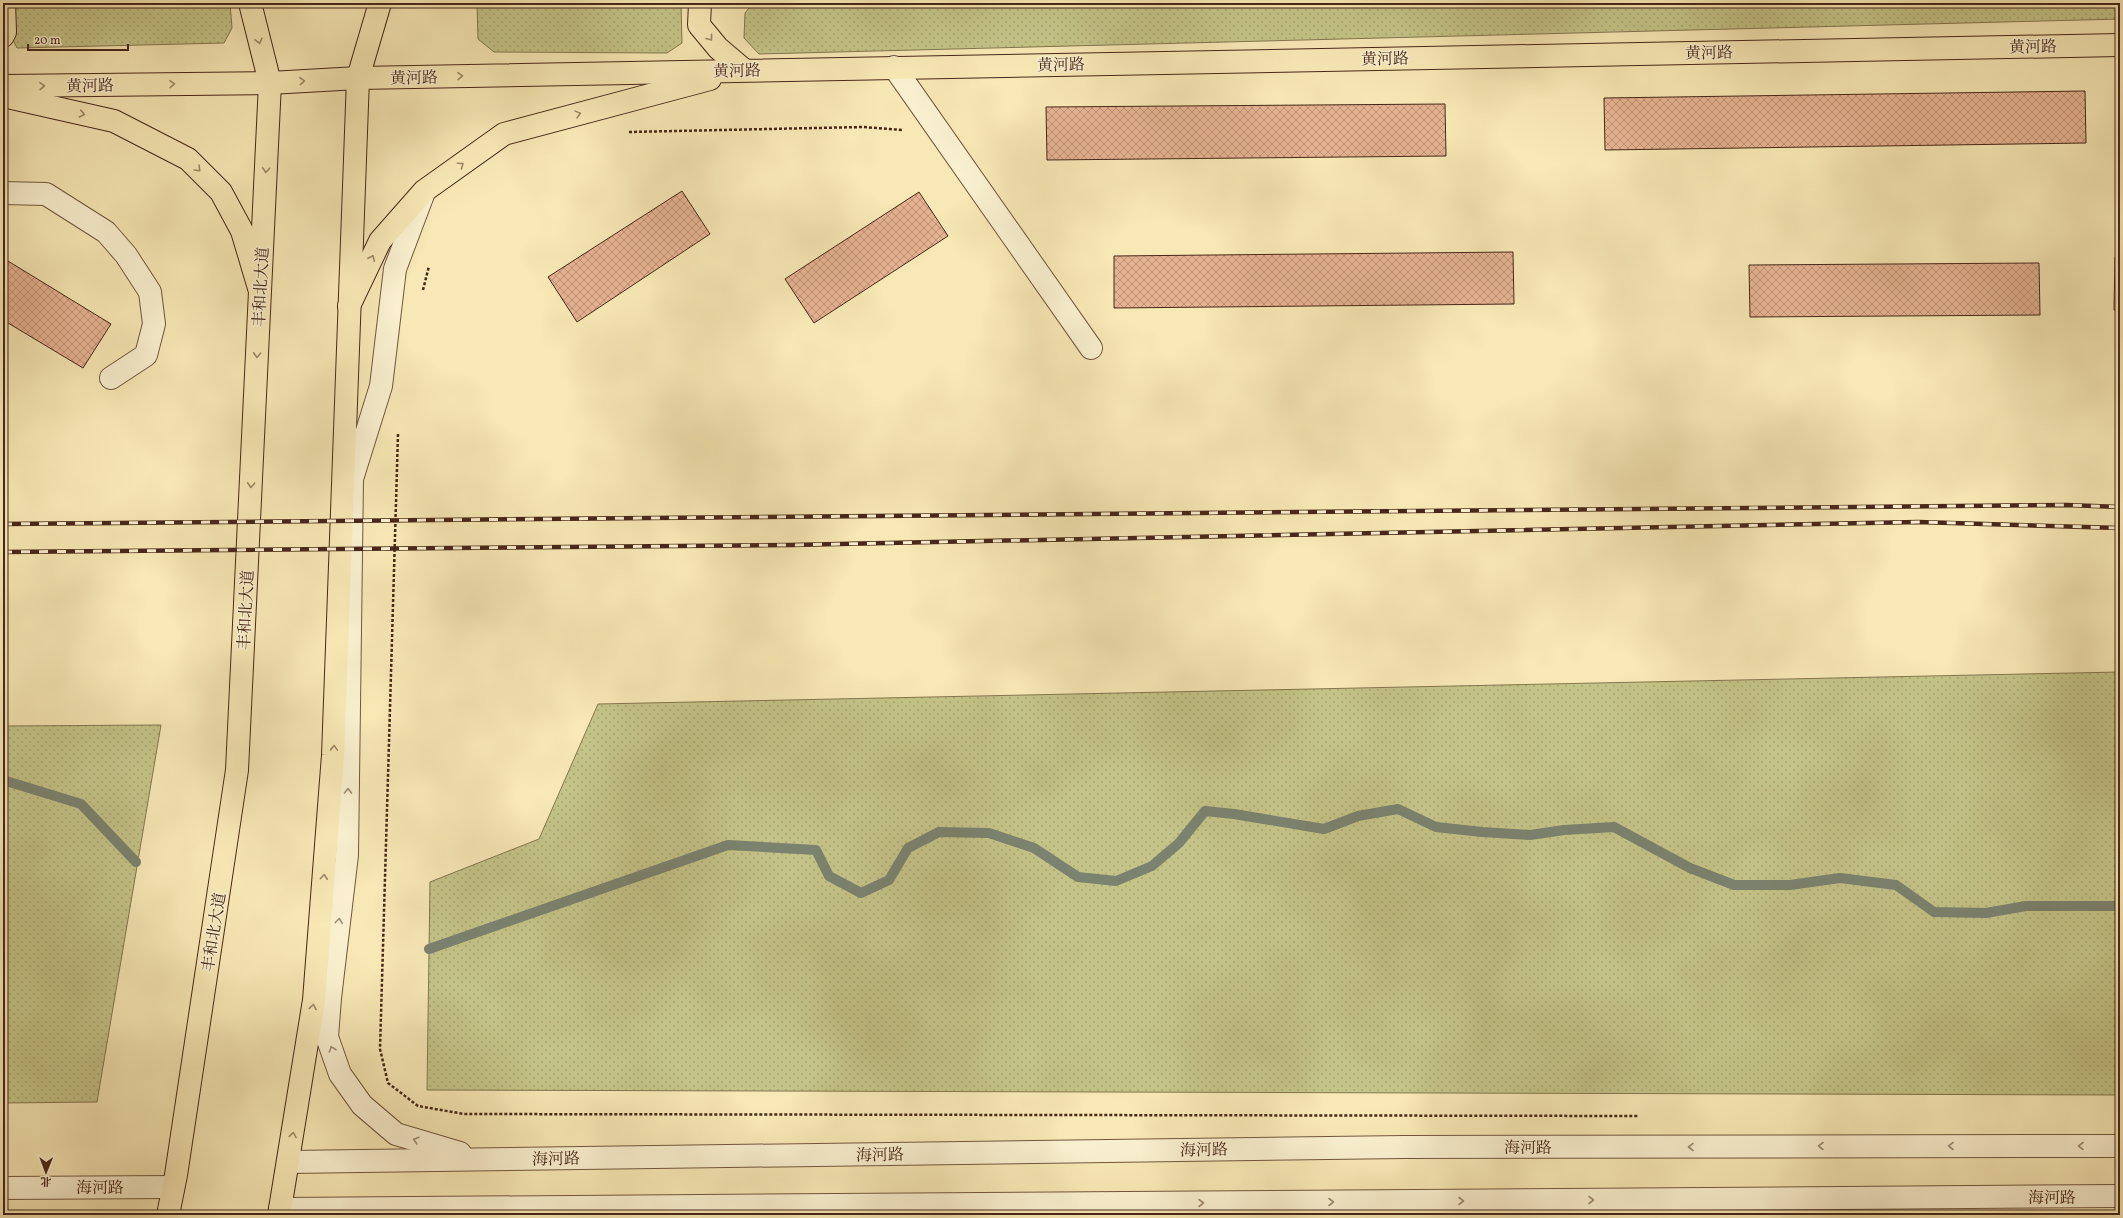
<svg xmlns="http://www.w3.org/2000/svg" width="2123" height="1218" viewBox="0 0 2123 1218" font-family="Vollkorn,'Noto Serif SC',serif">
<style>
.grass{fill:url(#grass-dots);stroke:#857650}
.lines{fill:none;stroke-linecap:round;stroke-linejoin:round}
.stream{stroke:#7b8370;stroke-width:10}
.building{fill:url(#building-cross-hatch);stroke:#462718}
.minor-casing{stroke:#72573f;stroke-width:24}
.major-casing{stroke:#462718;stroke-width:24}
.highway-casing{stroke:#462718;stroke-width:24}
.path{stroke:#462718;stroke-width:2.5;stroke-dasharray:3 2;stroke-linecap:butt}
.minor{stroke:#faf0cf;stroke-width:22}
.major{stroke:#f7e8b5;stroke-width:22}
.highway{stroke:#f7e8b5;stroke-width:22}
.rail-casing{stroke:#462718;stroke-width:4.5}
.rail{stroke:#faf0cf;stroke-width:3;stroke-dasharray:9;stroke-linecap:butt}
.oneway{stroke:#9e8866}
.oneway2{stroke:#a08c74}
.labels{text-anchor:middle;stroke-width:3;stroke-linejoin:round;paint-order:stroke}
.street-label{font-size:16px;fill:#462718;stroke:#faf0cf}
</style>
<defs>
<pattern id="grass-dots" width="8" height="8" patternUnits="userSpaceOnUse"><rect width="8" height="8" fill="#c4c488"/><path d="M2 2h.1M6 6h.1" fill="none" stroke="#aaa875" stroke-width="1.8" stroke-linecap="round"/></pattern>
<pattern id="building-cross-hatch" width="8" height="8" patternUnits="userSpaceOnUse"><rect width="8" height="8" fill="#e6b392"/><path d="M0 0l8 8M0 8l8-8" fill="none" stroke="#bc9276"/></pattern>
</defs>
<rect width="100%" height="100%" fill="#f7e8b5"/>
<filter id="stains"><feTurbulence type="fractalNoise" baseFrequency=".005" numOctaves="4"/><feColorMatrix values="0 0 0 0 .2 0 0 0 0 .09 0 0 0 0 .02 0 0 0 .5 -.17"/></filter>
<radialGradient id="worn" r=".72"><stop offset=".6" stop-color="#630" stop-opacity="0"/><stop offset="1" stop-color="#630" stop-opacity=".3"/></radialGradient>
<g class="grass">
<polygon points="22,3 230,3 232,28 224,43 17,48 12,38 13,13"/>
<polygon points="477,3 681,3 682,43 667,53 494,52 478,39"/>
<polygon points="753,3 2120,3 2120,19 759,54 744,38 745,13"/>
<polygon points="2120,672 2120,1095 427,1090 430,882 539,839 598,704"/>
<polygon points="161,725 97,1102 3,1103 3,726"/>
</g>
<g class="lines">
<g class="stream">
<polyline points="3,780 81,804 136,862"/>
<polyline points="429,949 728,845 816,850 829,876 861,893 889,880 908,848 939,832 989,833 1034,848 1078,877 1116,881 1152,866 1179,843 1205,811 1234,814 1324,829 1358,816 1398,809 1436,827 1482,832 1530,835 1564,830 1614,827 1690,868 1734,885 1790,885 1840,878 1896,885 1934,912 1986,913 2026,906 2120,906"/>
</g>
</g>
<g class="building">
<polygon points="2085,91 2086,143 1605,150 1604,98"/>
<polygon points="1445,104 1446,156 1047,160 1046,107"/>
<polygon points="682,191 710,234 577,322 548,277"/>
<polygon points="919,192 948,236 814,323 785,279"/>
<polygon points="1513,252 1514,304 1114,308 1114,256"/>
<polygon points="2115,257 2120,257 2120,310 2114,310"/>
<polygon points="3,258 111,324 83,368 3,320"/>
<polygon points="2039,263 2040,315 1750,317 1749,265"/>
</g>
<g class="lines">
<defs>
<g id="minor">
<polyline points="894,67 1091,348"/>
<polyline points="424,192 395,269 381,386 352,479 347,855 330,998 327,1037 340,1074 362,1105 396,1134 460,1153"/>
<polyline points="3,193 46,194 106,232 126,255 150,292 154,324 146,355 111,378"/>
<polyline points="288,1162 1404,1147 2120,1146"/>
<polyline points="3,1188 173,1187"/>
<polyline points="280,1209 2120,1196"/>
</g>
<g id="major">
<polyline points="700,3 699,25 718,48 744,70"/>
<polyline points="3,36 5,32 4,3"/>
<polyline points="3,86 270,83 358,78 2120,45"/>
<polyline points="3,96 114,121 188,159 221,192 242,231 259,288"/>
<polyline points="349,306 380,241 424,191 504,134 710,79"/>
</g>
<g id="highway">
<polyline points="168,1215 176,1175 237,770 270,83 250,3"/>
<polyline points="279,1215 314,1000 333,755 358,78 380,3"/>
</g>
</defs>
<use href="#minor" class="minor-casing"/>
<use href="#major" class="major-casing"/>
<use href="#highway" class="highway-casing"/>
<g class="path">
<polyline points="629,132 863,127 902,130"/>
<polyline points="423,290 429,266"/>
<polyline points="398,434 380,1049 388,1083 418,1106 464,1114 1639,1116"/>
</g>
<use href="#minor" class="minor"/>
<use href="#major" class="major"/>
<use href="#highway" class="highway"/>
<defs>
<g id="rail">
<polyline points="3,524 2067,505 2120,507"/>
<polyline points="3,552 791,545 1918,522 2120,528"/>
</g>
</defs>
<use href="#rail" class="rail-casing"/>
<use href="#rail" class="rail"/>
</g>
<defs><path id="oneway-chevron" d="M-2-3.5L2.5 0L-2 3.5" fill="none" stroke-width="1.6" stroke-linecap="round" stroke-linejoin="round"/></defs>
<g class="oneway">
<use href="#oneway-chevron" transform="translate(710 38) rotate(52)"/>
<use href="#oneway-chevron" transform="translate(259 41) rotate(76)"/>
<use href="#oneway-chevron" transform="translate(460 76) rotate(-1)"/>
<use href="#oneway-chevron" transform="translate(302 81) rotate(-4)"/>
<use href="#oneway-chevron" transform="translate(172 84) rotate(-1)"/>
<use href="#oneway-chevron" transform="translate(42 86) rotate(-1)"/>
<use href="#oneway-chevron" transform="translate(82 114) rotate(13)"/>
<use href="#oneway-chevron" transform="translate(578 114) rotate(-15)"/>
<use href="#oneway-chevron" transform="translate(461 165) rotate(-35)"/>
<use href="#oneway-chevron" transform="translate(198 169) rotate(45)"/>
<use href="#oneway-chevron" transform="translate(266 170) rotate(93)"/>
<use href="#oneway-chevron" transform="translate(372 258) rotate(-65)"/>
<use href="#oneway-chevron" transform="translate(257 355) rotate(93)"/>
<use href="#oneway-chevron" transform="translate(251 485) rotate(93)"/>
<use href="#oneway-chevron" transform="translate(334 748) rotate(-88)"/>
<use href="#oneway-chevron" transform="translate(324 877) rotate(-86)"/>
<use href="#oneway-chevron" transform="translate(313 1007) rotate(-81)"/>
<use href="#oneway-chevron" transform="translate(293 1135) rotate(-81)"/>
</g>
<g class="oneway2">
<use href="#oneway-chevron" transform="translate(348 791) rotate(-89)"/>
<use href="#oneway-chevron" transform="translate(339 921) rotate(-83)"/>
<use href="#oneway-chevron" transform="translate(332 1049) rotate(-109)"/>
<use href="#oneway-chevron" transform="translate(416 1140) rotate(-163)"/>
<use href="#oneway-chevron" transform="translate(1821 1146) rotate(180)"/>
<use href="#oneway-chevron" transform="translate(1951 1146) rotate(180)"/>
<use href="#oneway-chevron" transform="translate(2081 1146) rotate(180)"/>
<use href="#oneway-chevron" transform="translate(1691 1147) rotate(180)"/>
<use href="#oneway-chevron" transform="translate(1591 1200)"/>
<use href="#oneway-chevron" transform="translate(1461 1201)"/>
<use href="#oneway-chevron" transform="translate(1331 1202)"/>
<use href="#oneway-chevron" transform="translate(1201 1203)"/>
</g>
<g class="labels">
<g class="street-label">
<text transform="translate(2033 46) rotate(-1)" y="6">黄河路</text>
<text transform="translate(1709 52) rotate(-1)" y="6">黄河路</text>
<text transform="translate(1385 58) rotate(-1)" y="6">黄河路</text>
<text transform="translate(1061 64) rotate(-1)" y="6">黄河路</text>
<text transform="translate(737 70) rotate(-1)" y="6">黄河路</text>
<text transform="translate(414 77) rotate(-1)" y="6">黄河路</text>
<text transform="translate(90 85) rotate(-1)" y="6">黄河路</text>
<text transform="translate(260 287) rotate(-87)" y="6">丰和北大道</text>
<text transform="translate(245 610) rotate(-87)" y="6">丰和北大道</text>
<text transform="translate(213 932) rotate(-81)" y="6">丰和北大道</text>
<text x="1528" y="1153">海河路</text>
<text transform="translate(1204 1149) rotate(-1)" y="6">海河路</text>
<text transform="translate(880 1154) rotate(-1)" y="6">海河路</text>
<text transform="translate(556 1158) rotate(-1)" y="6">海河路</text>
<text x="100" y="1193">海河路</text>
<text x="2052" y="1203">海河路</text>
</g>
</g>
<rect width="2123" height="1218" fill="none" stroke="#f7e8b5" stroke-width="16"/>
<rect x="4" y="4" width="2115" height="1210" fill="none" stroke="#462718" stroke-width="2"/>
<rect x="8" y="8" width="2107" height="1202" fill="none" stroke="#462718"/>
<g transform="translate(46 1172) rotate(181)" stroke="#faf0cf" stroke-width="3" paint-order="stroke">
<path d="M0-3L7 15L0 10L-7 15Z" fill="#462718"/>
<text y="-6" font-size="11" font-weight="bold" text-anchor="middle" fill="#462718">北</text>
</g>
<path d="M28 44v6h100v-6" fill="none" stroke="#462718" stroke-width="2"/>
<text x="34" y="44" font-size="12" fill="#462718" stroke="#faf0cf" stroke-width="3" paint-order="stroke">20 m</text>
<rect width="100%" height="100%" filter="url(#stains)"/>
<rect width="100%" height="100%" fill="url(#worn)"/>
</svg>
